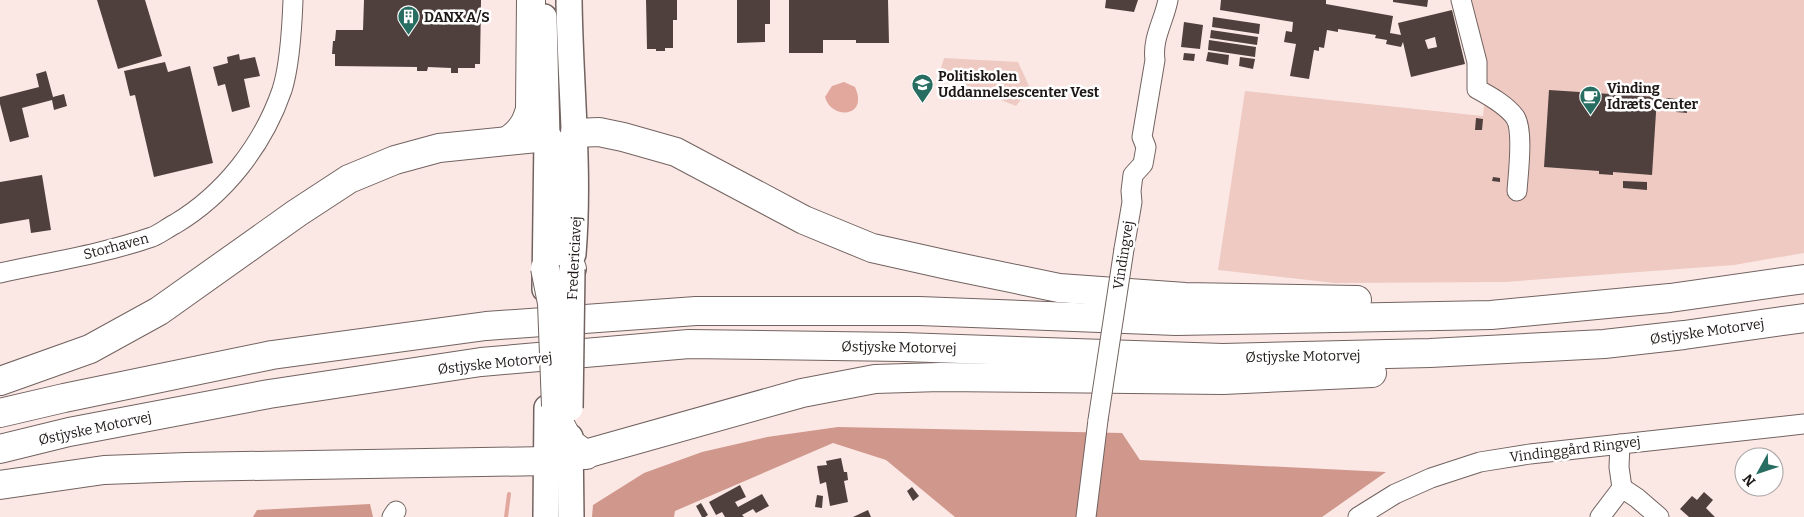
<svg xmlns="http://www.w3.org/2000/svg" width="1804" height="517" viewBox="0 0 1804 517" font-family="Bitter,serif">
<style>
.green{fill:#efcac3}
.forest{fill:#d0978c}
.water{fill:#e2a89d}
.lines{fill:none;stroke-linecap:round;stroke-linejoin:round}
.stream{stroke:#e2a89d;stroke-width:4}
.building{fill:#4f403e;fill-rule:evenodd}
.minor-casing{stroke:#726360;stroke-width:21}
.major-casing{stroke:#726360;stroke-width:28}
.highway-casing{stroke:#726360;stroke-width:30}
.minor{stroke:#fff;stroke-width:19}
.major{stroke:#fff;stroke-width:25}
.highway{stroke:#fff;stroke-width:28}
.minor-bridge-casing{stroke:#726360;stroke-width:21;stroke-linecap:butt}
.major-bridge-casing{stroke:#726360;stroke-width:28;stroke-linecap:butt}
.highway-bridge-casing{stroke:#726360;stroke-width:30;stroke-linecap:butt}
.minor-bridge{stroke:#fff;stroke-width:19}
.major-bridge{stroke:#fff;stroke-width:25}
.highway-bridge{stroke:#fff;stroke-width:28}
.labels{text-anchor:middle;stroke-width:5;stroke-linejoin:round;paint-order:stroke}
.poi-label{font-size:14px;font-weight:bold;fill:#1e1817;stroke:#fff;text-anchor:start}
.street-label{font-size:14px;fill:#1e1817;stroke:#fff}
</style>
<rect width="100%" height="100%" fill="#fbe8e5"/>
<g class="green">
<polygon points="1468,0 1804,0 1804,253 1734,265 1505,282 1335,283 1218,270 1245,91 1483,116 1487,76"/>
<polygon points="944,58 1018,62 1030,88 1016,106 939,75"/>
</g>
<g class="forest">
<polygon points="838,427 1122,433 1140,460 1386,472 1322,517 955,517 886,460 833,443 675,511 674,517 592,517 593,505 644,473 702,452 767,437"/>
<polygon points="370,504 373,517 253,517 257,510"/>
</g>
<path class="water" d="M844,82L855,87C869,118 831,120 825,97L832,86Z"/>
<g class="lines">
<polyline class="stream" points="506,517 509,494"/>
</g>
<g class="building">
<polygon points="97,0 145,0 162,56 118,69"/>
<polygon points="364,0 481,0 480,64 475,64 475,68 458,68 458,73 451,73 451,68 428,67 427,71 417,71 417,67 335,66 335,54 332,54 333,41 335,41 336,30 363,30"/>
<polygon points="646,0 677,0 677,20 673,20 673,48 665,48 665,51 656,51 656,49 647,49"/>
<polygon points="737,0 770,0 770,24 765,24 765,42 737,43"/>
<polygon points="789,0 888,0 889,43 856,43 856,40 823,40 823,53 789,53"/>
<polygon points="1106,0 1138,0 1134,12 1105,8"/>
<path d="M1221,0H1326V4L1393,16L1390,33L1401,35L1398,23L1452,10L1465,64L1411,77L1403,42L1401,47L1386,44L1387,40L1375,38L1376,35L1338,29V32L1327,30L1324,48L1319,47V51L1314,50L1309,79L1290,76L1296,44L1284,42L1286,31L1292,32L1293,22L1220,10ZM1435,37L1437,47L1428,49L1425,40Z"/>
<polygon points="1393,0 1428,0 1427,7 1393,2"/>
<polygon points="1213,17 1260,24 1259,34 1212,27"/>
<polygon points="1184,22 1203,25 1200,49 1181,47"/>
<polygon points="1211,30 1258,37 1257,45 1210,38"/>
<polygon points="1209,40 1256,47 1255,57 1208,50"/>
<polygon points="1208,52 1229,55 1228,65 1206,61"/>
<polygon points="1184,53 1195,54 1194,61 1183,60"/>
<polygon points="239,54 240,60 255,57 260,76 244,79 250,107 232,112 225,84 218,86 213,67 228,63 227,57"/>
<polygon points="1240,57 1255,59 1253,69 1239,66"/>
<polygon points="165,62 168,72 190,66 213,163 154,177 135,95 130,96 124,71"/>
<polygon points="46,71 53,97 64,94 67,106 54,110 52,100 22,108 29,137 10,142 0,104 0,97 39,87 36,74"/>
<polygon points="1549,90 1657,97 1652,175 1613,172 1613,175 1599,174 1599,171 1544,167"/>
<polygon points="1666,98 1676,99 1675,111 1665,110"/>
<polygon points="1677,100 1688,101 1687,113 1676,112"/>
<polygon points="1476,118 1483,119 1482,130 1475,130"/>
<polygon points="42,175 51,230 31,233 29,219 0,224 0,182"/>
<polygon points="1493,177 1500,178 1500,182 1492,181"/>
<polygon points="1623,181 1647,182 1647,190 1623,188"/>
<polygon points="841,458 844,472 847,472 848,480 844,481 848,502 830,506 826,482 820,484 817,466 827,465 826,461"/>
<polygon points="740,485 746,497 735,502 738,507 762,494 769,506 756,513 753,509 742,515 744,517 725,517 722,512 716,515 709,502"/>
<polygon points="912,487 919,496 913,501 907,491"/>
<polygon points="1704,492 1713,500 1706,508 1715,517 1689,517 1680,509 1692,496 1697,500"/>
<polygon points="817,495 823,496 822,508 815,507"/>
<polygon points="701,503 708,515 705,517 702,517 696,506"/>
<polygon points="868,510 871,517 853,517"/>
</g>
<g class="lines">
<defs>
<g id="minor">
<path d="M1461,0L1477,62V89C1490,96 1506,105 1515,117C1524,130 1518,175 1517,191"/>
<path d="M1124,249L1132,202L1131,191L1133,175L1143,164L1146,147L1142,137L1155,60C1152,38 1164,21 1168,0"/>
<path d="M0,273C50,262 103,254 152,237C160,234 167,228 175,224C225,194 263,145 282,90C290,65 292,27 293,0"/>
<polyline points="1622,488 1637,498 1659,517"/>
<polyline points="392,517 396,511"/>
<polyline points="1086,517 1098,420"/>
<polyline points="1358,517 1395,494 1431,478 1480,462 1530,454 1804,424"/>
<polyline points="1600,517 1622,488 1619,467 1620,444"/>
</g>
<g id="major">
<path d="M569,0C570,85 580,169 573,254"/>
<polyline points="544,17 547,137 545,289"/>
<polyline points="570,437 571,517"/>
<polyline points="546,517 547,408"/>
</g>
<g id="highway">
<polyline points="575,133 599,132 623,137 676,152 804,220 872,248 948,265 1059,288 1185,297 1357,300"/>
<path d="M509,140C521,131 526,124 530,109L531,0"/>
<path d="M0,381L90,349L159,311L297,213L349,179L395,160L439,148L547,137C571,167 560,207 562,243C563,251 569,261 572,269"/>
<polyline points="556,406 556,417 570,443 586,455"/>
<polyline points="0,413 64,398 272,355 486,326 696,311 919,311 1176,321 1491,315 1670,298 1804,279"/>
<polyline points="0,449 69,432 269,394 481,362 689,344 903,347 1223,358 1430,353 1604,344 1684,335 1804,318"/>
<polyline points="571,458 802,393 875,379 940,377 1223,380 1372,373"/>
<polyline points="0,485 104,470 187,467 547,461"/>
</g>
</defs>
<use href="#minor" class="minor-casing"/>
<use href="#major" class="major-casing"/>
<use href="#highway" class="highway-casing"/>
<use href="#minor" class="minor"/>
<use href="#major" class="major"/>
<use href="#highway" class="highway"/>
<defs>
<polyline id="minor-bridge" points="1098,420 1124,249"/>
<polyline id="major-bridge" points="570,408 572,269"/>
<polyline id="highway-bridge" points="545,268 552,303 556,406"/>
</defs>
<use href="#minor-bridge" class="minor-bridge-casing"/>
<use href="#major-bridge" class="major-bridge-casing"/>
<use href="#highway-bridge" class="highway-bridge-casing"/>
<use href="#minor-bridge" class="minor-bridge"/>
<use href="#major-bridge" class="major-bridge"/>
<use href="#highway-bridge" class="highway-bridge"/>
</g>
<defs>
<symbol id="building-pin" viewBox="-11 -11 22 30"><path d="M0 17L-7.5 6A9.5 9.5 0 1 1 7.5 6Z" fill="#276d61" stroke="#fff"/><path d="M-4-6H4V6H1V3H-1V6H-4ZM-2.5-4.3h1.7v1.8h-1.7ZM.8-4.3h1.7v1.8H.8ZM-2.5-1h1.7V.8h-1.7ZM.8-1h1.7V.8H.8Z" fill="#fff"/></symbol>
<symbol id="university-pin" viewBox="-11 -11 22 30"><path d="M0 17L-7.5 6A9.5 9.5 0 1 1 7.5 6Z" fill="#276d61" stroke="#fff"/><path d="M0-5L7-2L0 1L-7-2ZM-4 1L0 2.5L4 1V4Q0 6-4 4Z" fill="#fff"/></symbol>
<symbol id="cafe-pin" viewBox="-11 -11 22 30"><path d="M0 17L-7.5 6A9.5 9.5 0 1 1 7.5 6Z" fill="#276d61" stroke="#fff"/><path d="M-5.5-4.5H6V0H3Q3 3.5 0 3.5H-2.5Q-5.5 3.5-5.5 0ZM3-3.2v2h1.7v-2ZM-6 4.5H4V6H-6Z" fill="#fff"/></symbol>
</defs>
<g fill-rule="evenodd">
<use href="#building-pin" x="396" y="4" width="25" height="34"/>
<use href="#university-pin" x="910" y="72" width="25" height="34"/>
<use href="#cafe-pin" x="1578" y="84" width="25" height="34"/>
</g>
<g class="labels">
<g class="poi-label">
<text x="424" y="22">DANX A/S</text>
<text x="938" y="81">Politiskolen<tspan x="938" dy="16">Uddannelsescenter Vest</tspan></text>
<text x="1607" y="93">Vinding<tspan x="1607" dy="16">Idræts Center</tspan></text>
</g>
<g class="street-label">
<text transform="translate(116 246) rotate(-15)" y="5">Storhaven</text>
<text transform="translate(1123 255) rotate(-81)" y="5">Vindingvej</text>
<text transform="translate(574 258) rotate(-87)" y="5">Fredericiavej</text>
<text transform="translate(1707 331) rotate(-8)" y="5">Østjyske Motorvej</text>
<text transform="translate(899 347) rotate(1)" y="5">Østjyske Motorvej</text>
<text transform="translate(1303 356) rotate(-1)" y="5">Østjyske Motorvej</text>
<text transform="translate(495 363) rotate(-6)" y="5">Østjyske Motorvej</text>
<text transform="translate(95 428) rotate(-12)" y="5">Østjyske Motorvej</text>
<text transform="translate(1575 449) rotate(-7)" y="5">Vindinggård Ringvej</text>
</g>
</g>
<g transform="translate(1759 472) rotate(230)"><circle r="24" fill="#ffffff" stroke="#a5a3a2"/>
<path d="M0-4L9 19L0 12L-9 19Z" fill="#276d61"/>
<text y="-8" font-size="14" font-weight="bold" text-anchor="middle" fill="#1e1817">N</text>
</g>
</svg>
